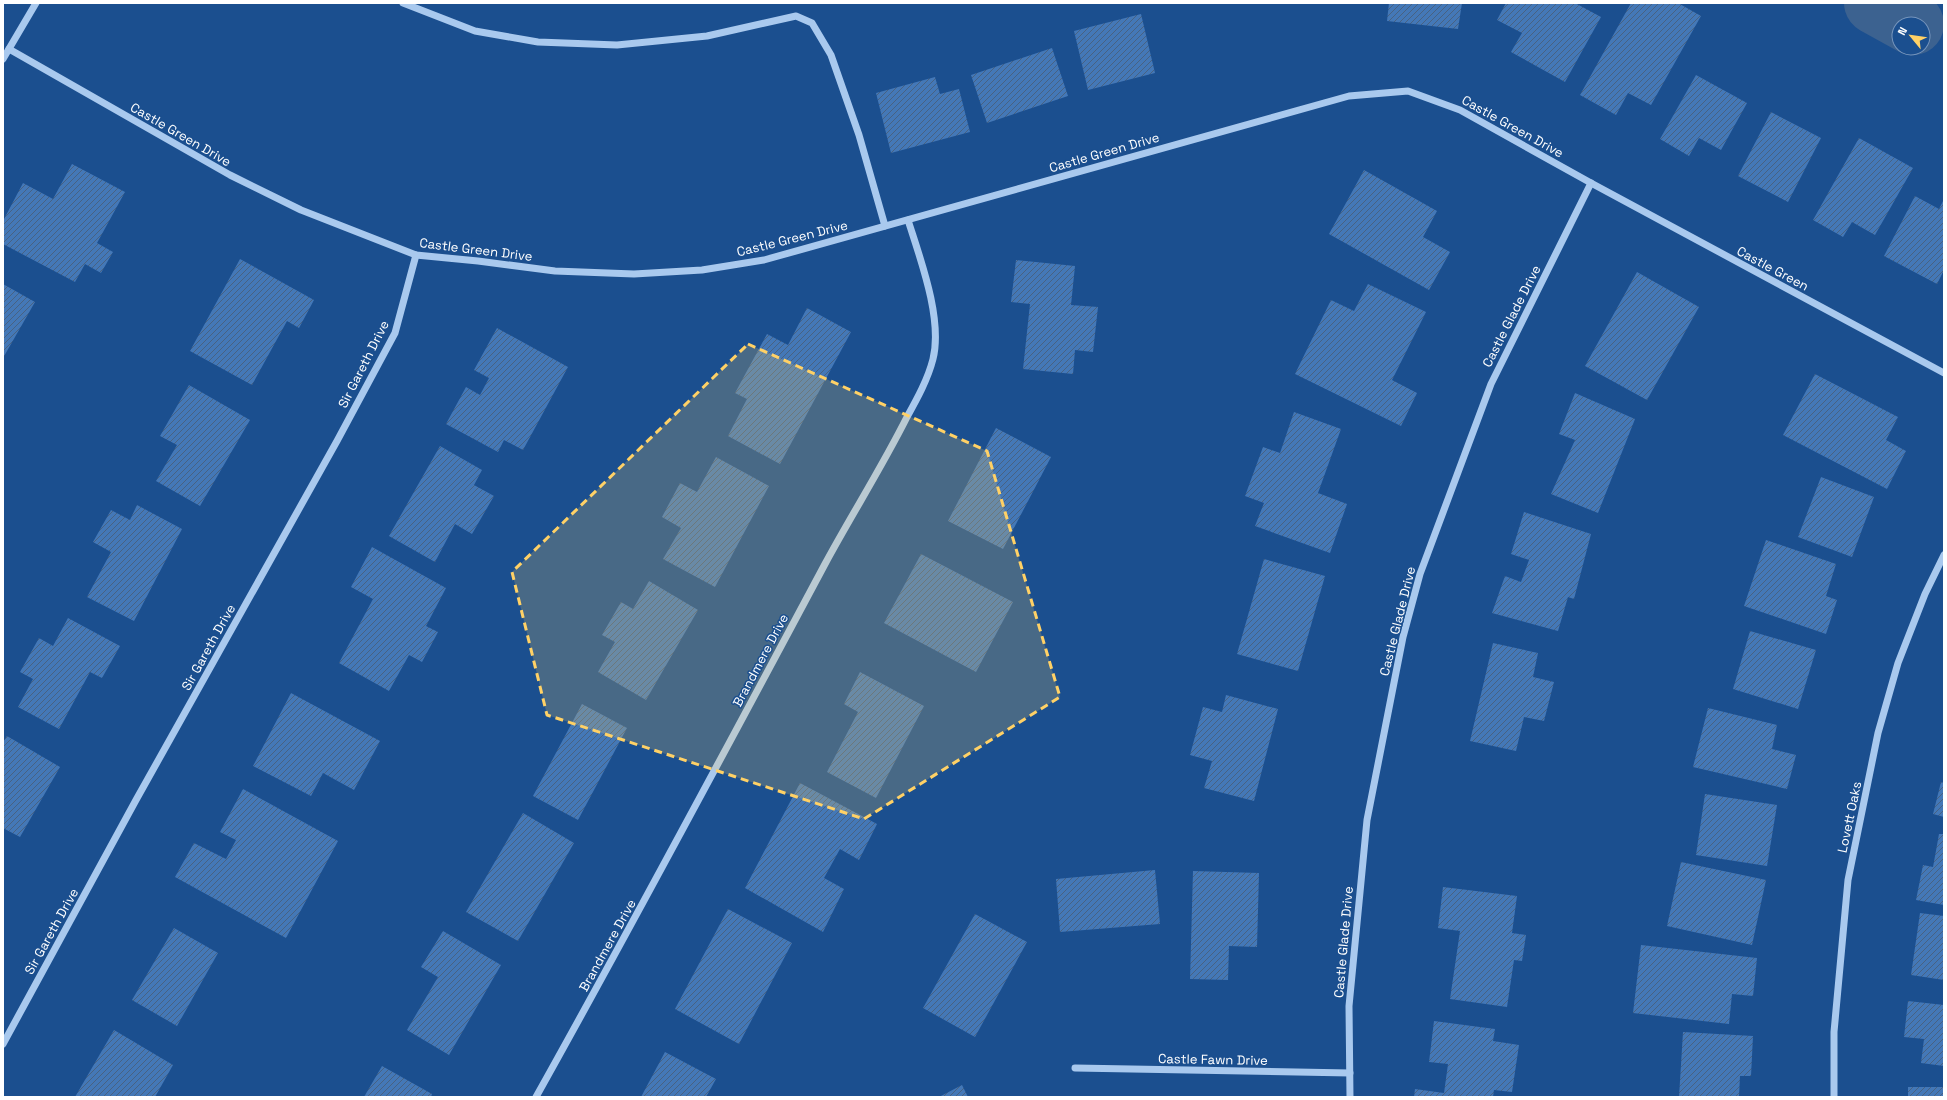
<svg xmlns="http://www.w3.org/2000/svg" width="1947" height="1100" viewBox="0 0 1947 1100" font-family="'Space Grotesk',sans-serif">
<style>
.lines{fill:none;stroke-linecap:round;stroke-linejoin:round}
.river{stroke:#3c6290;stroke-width:62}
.building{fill:url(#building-hatch)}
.minor{stroke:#a9c9ee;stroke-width:7}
.marked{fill:#ffd166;fill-opacity:0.2;stroke:#ffd166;stroke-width:3;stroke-dasharray:8 5;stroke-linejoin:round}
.labels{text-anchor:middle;stroke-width:3;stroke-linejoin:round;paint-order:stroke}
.street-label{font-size:13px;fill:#fff;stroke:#1b4f8f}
</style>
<defs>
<pattern id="building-hatch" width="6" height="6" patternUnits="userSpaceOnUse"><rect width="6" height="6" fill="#4478b7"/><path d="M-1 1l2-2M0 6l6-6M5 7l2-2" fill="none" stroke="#486282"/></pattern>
</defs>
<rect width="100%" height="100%" fill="#1b4f8f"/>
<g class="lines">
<polyline class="river" points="1875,3 1913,24"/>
</g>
<g class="building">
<polygon points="1389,3 1462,3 1458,29 1387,21"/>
<polygon points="1506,3 1575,3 1601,17 1565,82 1511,52 1522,33 1497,20"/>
<polygon points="1631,3 1678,3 1701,16 1651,105 1628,93 1616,115 1580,95"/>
<polygon points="1141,14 1155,73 1088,90 1074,31"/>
<polygon points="1052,48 1068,96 987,123 971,75"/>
<polygon points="1696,75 1747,103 1721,150 1699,138 1689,156 1660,139"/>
<polygon points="935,77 940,94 959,89 970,132 891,153 876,93"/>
<polygon points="1771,112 1821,138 1788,202 1738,176"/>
<polygon points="1859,138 1913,168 1875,235 1852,222 1843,237 1813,220"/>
<polygon points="72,164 125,192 97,243 113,252 101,273 85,264 75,282 3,244 3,221 23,183 53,199"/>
<polygon points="1364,170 1437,211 1423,237 1450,252 1429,290 1329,234"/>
<polygon points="1915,196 1939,209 1944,199 1944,270 1937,284 1884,256"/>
<polygon points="240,259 314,300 299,328 287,321 252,385 190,351"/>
<polygon points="1016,260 1075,266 1071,305 1098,307 1093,352 1075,350 1073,374 1023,369 1030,304 1011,302"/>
<polygon points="1637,272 1699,307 1647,400 1585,366"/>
<polygon points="3,284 35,302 3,358"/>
<polygon points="1368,284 1426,312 1392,380 1417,393 1401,426 1295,374 1331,300 1354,311"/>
<polygon points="807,308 851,332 780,464 728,436 747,399 735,393 767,334 788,345"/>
<polygon points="497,328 568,367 523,450 504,440 498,452 446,424 466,387 480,395 489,378 474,370"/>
<polygon points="1815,374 1898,417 1886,440 1906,451 1887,489 1783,435"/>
<polygon points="189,385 250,420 200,506 156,481 177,445 160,436"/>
<polygon points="1575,393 1635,419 1598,513 1551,494 1575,440 1559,434"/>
<polygon points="1294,412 1341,429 1318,493 1347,504 1330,553 1255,526 1264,503 1245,496 1263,447 1280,453"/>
<polygon points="996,428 1051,457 1003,549 948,521"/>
<polygon points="440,446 482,470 474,485 494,496 472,534 455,524 435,562 389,536"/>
<polygon points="716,457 769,486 715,587 663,559 681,528 662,517 680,483 697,492"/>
<polygon points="1821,477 1874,497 1852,557 1798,537"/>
<polygon points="137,505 182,529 134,621 87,597 111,552 93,542 111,510 130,520"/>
<polygon points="1524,512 1591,534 1574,599 1568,597 1558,631 1492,613 1505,576 1521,582 1529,560 1511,554"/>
<polygon points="1766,540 1836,564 1826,596 1837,600 1826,634 1744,606"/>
<polygon points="372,547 446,588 426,626 438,632 422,662 409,655 389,691 339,663 373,599 351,587"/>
<polygon points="921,554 1013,602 976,672 884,623"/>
<polygon points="1264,559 1325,576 1298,671 1237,654"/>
<polygon points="649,581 698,610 646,700 598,672 615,642 602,635 621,602 633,609"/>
<polygon points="68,618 120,646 102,678 90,672 59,729 18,707 33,679 20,672 39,638 53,646"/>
<polygon points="1750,631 1816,650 1798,709 1733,689"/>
<polygon points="1493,643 1538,653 1533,677 1554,682 1544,721 1524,717 1516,751 1470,741"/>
<polygon points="860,672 924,706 876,798 827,772 858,712 844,704"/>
<polygon points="291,693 380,741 354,790 323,773 311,796 253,766"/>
<polygon points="1226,695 1278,709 1254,801 1204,788 1212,761 1190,755 1203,707 1222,712"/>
<polygon points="582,704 627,728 578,820 533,796"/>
<polygon points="1708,708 1777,725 1772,749 1796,755 1787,789 1693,767"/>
<polygon points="7,736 60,767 20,837 3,828 3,742"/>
<polygon points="1941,782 1944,783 1944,817 1933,814"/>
<polygon points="800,783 877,824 859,860 840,849 824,878 844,889 823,932 745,888"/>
<polygon points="243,789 338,841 286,938 175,877 194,843 226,859 236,840 220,832"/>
<polygon points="1705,794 1777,805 1767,866 1696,855"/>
<polygon points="523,813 574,843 518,941 466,912"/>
<polygon points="1939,834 1944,834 1944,905 1916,900 1923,865 1933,867"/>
<polygon points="1681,862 1766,880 1752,945 1667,926"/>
<polygon points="1155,870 1160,924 1060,932 1056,879"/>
<polygon points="1193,871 1259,873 1257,947 1229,946 1228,980 1190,979"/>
<polygon points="1443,887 1517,896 1512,933 1526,935 1522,961 1514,960 1507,1007 1450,999 1460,931 1438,928"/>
<polygon points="728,909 792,943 739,1044 675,1009"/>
<polygon points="1920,913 1944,916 1944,980 1911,975"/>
<polygon points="975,914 1027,942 975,1037 923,1008"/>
<polygon points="174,928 218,953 177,1026 132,1000"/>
<polygon points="443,931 501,965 449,1055 407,1030 438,977 421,967"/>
<polygon points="1641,945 1757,958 1753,996 1732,994 1729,1024 1633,1013"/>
<polygon points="1908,1001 1944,1005 1944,1066 1921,1063 1924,1039 1904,1037"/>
<polygon points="1434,1021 1495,1029 1493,1041 1519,1045 1512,1092 1494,1090 1493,1097 1414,1097 1415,1089 1444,1093 1448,1064 1429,1062"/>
<polygon points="114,1030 173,1065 155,1097 75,1097"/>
<polygon points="1683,1032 1753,1036 1751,1076 1740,1076 1739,1097 1679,1097"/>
<polygon points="665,1052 716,1079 706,1097 641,1097"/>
<polygon points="382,1066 432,1094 431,1097 364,1097"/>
<polygon points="962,1085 968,1097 939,1097"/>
<rect x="1908" y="1087" width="36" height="10"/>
</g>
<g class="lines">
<g class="minor">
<polyline points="403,3 475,31 538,42 617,45 707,36 796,16 812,23 831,55 859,135 885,226"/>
<polyline points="9,49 230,175 301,210 416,255 478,261 555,271 634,274 702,270 764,260 1349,96 1408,91 1460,110 1591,183 1944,373"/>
<polyline points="3,59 36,3"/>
<polyline points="3,1044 136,800 337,441 395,333 416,255"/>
<polyline points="1075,1068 1350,1073"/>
<path d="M536,1097C635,920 730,742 825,564C852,514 882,467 907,417C917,399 928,379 933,359C943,319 920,258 908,220"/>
<polyline points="1350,1097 1349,1006 1367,820 1403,637 1420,574 1491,384 1591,183"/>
<polyline points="1834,1097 1834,1032 1848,880 1878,733 1898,663 1925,594 1944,555"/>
</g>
</g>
<path class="marked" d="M748,344L987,451L1060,697L864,819L547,715L512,572Z"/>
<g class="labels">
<g class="street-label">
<text transform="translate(1513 126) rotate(29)" y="5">Castle Green Drive</text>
<text transform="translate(181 134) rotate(30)" y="5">Castle Green Drive</text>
<text transform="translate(1104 152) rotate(-16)" y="5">Castle Green Drive</text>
<text transform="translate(792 238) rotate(-14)" y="5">Castle Green Drive</text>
<text transform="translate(476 249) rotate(7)" y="5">Castle Green Drive</text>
<text transform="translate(1773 268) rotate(28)" y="5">Castle Green</text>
<text transform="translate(1511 316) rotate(-63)" y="5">Castle Glade Drive</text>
<text transform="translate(363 364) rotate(-63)" y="5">Sir Gareth Drive</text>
<text transform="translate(1397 621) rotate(-76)" y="5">Castle Glade Drive</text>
<text transform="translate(208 647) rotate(-61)" y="5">Sir Gareth Drive</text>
<text transform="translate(760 660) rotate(-62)" y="5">Brandmere Drive</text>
<text transform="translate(1849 817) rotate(-78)" y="5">Lovett Oaks</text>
<text transform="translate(51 931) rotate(-61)" y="5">Sir Gareth Drive</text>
<text transform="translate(1343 942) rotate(-85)" y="5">Castle Glade Drive</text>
<text transform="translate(607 945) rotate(-61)" y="5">Brandmere Drive</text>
<text transform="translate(1213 1059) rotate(1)" y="5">Castle Fawn Drive</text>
</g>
</g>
<rect width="1947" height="1100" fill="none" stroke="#ffffff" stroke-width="8"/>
<g transform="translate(1911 36) rotate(299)"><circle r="19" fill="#1b4f8f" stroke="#7695bc"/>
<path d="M0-3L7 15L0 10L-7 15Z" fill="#ffd166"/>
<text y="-6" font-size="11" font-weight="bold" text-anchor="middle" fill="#ffffff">N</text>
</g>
</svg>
